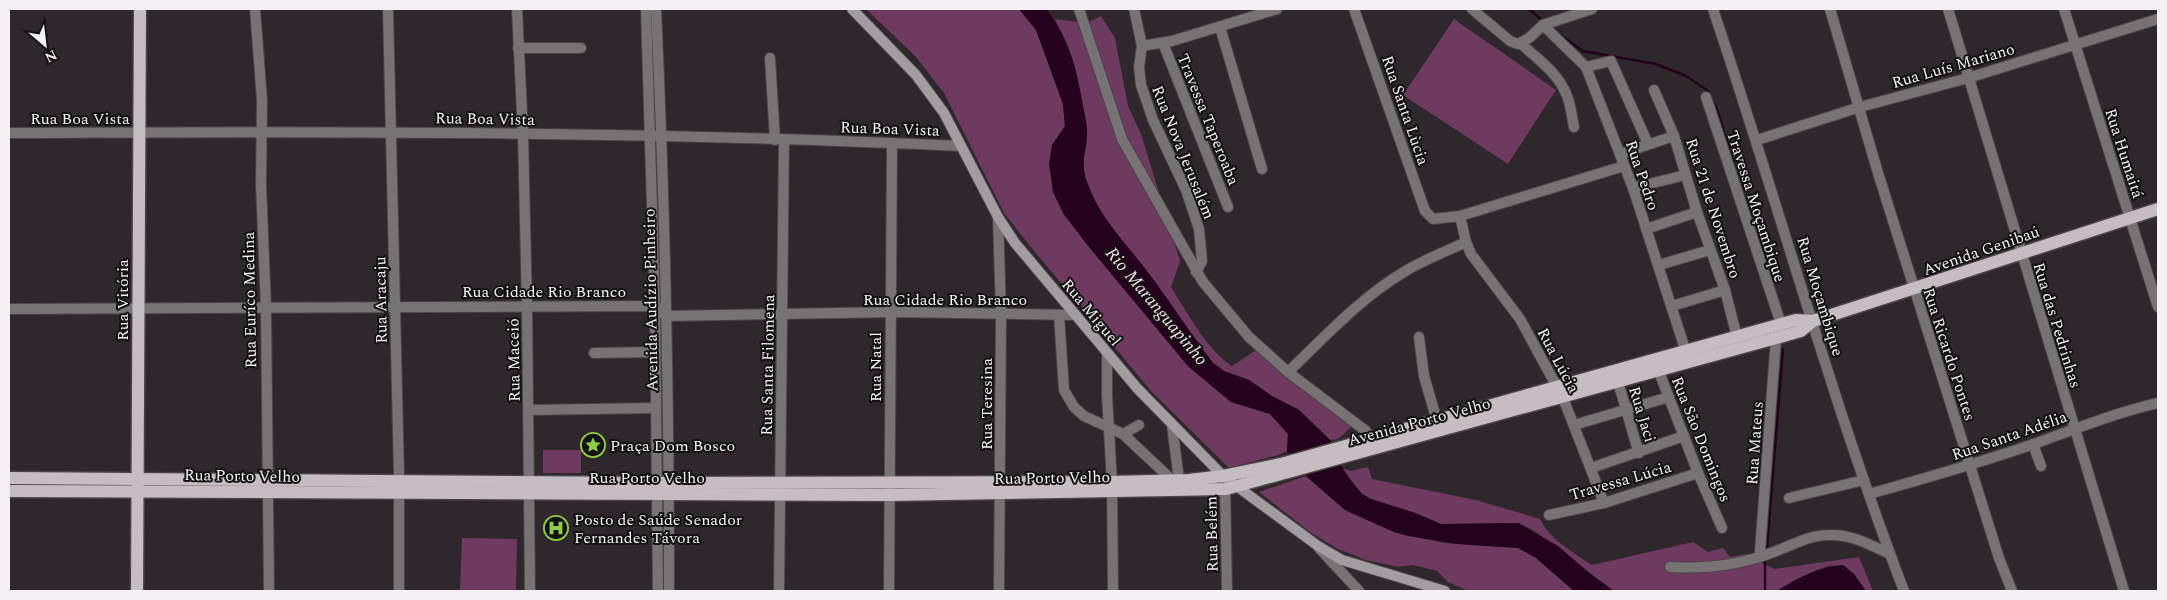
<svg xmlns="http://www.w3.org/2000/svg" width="2167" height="600" viewBox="0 0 2167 600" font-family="Spectral,serif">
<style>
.green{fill:#6f3a60}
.water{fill:#24011c}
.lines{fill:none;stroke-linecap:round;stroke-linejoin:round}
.stream{stroke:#24011c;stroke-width:2.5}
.minor-casing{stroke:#4a4347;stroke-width:12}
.secondary-casing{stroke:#4a4347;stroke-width:12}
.primary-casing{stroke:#4a4347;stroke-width:15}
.minor{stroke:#777375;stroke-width:10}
.secondary{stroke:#a39da1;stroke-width:10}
.primary{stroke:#c5bdc2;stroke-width:12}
.labels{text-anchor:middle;stroke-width:4;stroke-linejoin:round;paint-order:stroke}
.street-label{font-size:16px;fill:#f4f0f3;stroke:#141113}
.poi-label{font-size:16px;fill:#f4f0f3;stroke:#141113;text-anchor:start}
.water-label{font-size:18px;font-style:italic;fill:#f3ddeb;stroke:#141113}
</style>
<rect width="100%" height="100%" fill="#2e272b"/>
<g class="green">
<polygon points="866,9 1019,9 1036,30 1063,104 1065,127 1052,145 1063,213 1089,247 1188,366 1231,402 1270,414 1288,434 1287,451 1278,455 1229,468 1152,392 1030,246 1004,213 944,93 916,57"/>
<path d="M1101,16L1115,38L1128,106L1141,134L1180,261L1171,287C1186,311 1208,351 1232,366L1261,347L1356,423L1338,439L1330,440L1299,410L1272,396L1249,380L1224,371L1213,363L1144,268L1108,224L1095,201L1086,180L1082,159L1087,130L1075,68L1055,19L1087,23Z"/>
<polygon points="1454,19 1556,90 1508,164 1403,95"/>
<rect x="543" y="450" width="38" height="23"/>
<path d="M1368,467L1372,479L1476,500L1540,519C1550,540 1573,552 1592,565L1693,542L1708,552L1723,548L1730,557L1745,554L1774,569L1859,557L1873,591H1866L1854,574L1842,565L1828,566L1810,573L1777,591H1614L1533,530L1519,523L1441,524L1415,513L1371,499L1362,494L1343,469L1351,471Z"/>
<polygon points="1306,476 1345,510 1394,532 1445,543 1518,548 1536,558 1574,591 1468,591 1448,582 1437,571 1413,565 1398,567 1366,560 1338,549 1310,532 1259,492"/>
<polygon points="462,538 517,539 516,591 460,591"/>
</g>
<g class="water">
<path d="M1019,9H1046C1068,36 1076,66 1082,100C1083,109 1087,120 1087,130C1088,150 1079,161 1087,182C1099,216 1122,239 1144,267C1168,298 1189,332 1213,363L1224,371L1249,380L1272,396L1299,410L1330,440L1343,469L1353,484L1362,494L1371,499L1415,513L1441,524L1518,523L1558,546L1594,577L1614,591H1574L1536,558L1518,548L1457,544L1408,536L1394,532L1345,510L1306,476L1287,451L1288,434L1270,414L1231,402L1188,366L1089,247L1063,213L1053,192L1049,164L1052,145L1065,126L1063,104L1036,30Z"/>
<path d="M1843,565L1854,574L1866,591H1777C1797,578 1818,567 1843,565Z"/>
</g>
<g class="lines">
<g class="stream">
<polyline points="1529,9 1543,21"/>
<polyline points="1559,34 1583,51 1656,64 1686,76 1707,90 1717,109 1734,166"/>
<polyline points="1767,547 1783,349"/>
<polyline points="1765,563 1765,591"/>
</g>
<defs>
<g id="minor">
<polyline points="255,9 262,100 261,184 266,308 269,591"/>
<polyline points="388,9 399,475 399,591"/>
<polyline points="517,9 523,134 527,306 530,591"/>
<polyline points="646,9 655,306 658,591"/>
<path d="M656,9C665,203 669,397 669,591"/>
<polyline points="1079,9 1122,139 1203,282 1249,337 1288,372 1366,431 1370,440"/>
<polyline points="1134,9 1142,46 1139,67 1141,85 1153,120 1186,190 1199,229 1202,261 1196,272"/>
<polyline points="1354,9 1425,211 1433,219 1460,216 1624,166"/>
<polyline points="1472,9 1510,41 1518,44 1529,38 1543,25 1592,9"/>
<path d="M1713,9C1778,202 1831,400 1904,591"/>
<polyline points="1830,9 1878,173 1999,558 2012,591"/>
<polyline points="1948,9 2124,591"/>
<polyline points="2064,9 2158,307"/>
<polyline points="1543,25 1586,67 1633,188 1686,352"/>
<polyline points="1220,27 1262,169"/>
<polyline points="1163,43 1228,207"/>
<path d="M1521,44C1538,59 1559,74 1567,96C1571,106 1572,117 1574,127"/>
<polyline points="1142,46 1172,41 1277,9"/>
<polyline points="518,48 581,48"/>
<polyline points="770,58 775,140"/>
<polyline points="1586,67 1611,61 1648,144"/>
<polyline points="1654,90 1674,136 1697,212 1725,290 1737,337"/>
<polyline points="1706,97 1781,324"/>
<path d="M9,133C326,131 644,131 961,146"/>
<polyline points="1757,140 1860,107 1968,78 2158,19"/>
<polyline points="1620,154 1674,136"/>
<polyline points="1633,188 1685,175"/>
<polyline points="1460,216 1466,242 1471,254 1520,319 1563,398 1604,503"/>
<polyline points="998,217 1001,314 999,591"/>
<polyline points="1646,229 1697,212"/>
<polyline points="1659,265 1710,250"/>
<polyline points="1672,306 1725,290"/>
<polyline points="9,309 655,306 666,316 899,312 1076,315"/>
<polyline points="1059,315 1064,390 1074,407 1084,416 1123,434 1172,480"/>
<polyline points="1419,337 1424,376 1437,421"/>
<polyline points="594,353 655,352"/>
<polyline points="1107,354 1107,396 1112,482 1113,591"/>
<polyline points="1656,364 1698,473 1722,528"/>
<path d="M1288,372C1324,338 1360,298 1404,272C1423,260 1445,252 1466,242"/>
<path d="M1618,383C1626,406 1631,429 1639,453"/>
<polyline points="529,410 655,408"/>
<polyline points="1172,425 1179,480"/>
<polyline points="1574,425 1669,397"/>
<polyline points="1123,434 1139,425"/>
<polyline points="2033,444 2041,466"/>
<polyline points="1591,468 1684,436"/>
<polyline points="1225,482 1227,591"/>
<path d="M1869,494C1923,479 1978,463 2031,445C2073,430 2114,413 2158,403"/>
<polyline points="1789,498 1864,480"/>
<polyline points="1549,515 1604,503 1698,473"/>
<polyline points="1319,548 1359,591"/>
<polyline points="1760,551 1776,338"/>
<path d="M1670,567C1705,569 1739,565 1771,553C1791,546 1808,535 1829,535C1852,534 1870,545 1890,554"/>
<polyline points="779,591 784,140"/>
<polyline points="889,591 892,143"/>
</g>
<polyline id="secondary" points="852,9 916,75 944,113 998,217 1015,243 1137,388 1223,476 1318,546 1342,560 1445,591"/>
<g id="primary">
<polyline points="9,478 647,483 1112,482 1189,480 1223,476 1281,464 1796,320 1813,321 2158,209"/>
<polyline points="9,491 890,495 1226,489 1776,338 1801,331 1813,321"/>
<polyline points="137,591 140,9"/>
</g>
</defs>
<use href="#minor" class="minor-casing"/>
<use href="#secondary" class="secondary-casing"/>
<use href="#primary" class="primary-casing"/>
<use href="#minor" class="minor"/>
<use href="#secondary" class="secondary"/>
<use href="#primary" class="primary"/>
</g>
<defs>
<symbol id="sight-ring" viewBox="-11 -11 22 22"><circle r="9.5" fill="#141113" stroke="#90cd40" stroke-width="1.5"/><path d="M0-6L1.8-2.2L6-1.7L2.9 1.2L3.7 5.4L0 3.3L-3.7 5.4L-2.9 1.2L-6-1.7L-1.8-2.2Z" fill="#90cd40"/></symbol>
<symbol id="hospital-ring" viewBox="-11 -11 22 22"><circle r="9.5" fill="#141113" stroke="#90cd40" stroke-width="1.5"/><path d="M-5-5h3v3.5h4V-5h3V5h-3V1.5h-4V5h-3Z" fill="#90cd40"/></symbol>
</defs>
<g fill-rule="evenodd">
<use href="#sight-ring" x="579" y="431" width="28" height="28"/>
<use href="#hospital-ring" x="542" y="514" width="28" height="28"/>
</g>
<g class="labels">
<g class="street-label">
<text transform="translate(1953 65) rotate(-16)" y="6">Rua Luís Mariano</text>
<text transform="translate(1406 110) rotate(71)" y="6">Rua Santa Lùcia</text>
<text x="80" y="124">Rua Boa Vista</text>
<text transform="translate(485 118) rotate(1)" y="6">Rua Boa Vista</text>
<text transform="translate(1209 119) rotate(68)" y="6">Travessa Taperoaba</text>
<text transform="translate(890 128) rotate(2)" y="6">Rua Boa Vista</text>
<text transform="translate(1184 152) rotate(68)" y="6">Rua Nova Jerusalém</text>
<text transform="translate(2125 153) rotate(72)" y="6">Rua Humaitá</text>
<text transform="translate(1643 175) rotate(71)" y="6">Rua Pedro</text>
<text transform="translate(1757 206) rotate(72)" y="6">Travessa Moçambique</text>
<text transform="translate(1714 208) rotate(72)" y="6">Rua 21 de Novembro</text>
<text transform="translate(1981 250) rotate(-19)" y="6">Avenida Genibaú</text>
<text x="544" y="297">Rua Cidade Rio Branco</text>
<text transform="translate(1821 296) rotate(73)" y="6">Rua Moçambique</text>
<text x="945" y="305">Rua Cidade Rio Branco</text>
<text transform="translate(122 300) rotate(-90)" y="6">Rua Vitória</text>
<text transform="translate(249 300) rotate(-91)" y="6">Rua Euríco Medina</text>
<text transform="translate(380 300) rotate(-91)" y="6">Rua Aracaju</text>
<text transform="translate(650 300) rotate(-91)" y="6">Avenida Audízio Pinheiro</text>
<text transform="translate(1092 312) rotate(50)" y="6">Rua Miguel</text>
<text transform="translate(2058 325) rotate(73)" y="6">Rua das Pedrinhas</text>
<text transform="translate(1950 354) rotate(72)" y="6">Rua Ricardo Pontes</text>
<text transform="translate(513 360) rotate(-91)" y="6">Rua Maceió</text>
<text transform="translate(1559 360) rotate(62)" y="6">Rua Lúcia</text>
<text transform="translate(767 365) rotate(-89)" y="6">Rua Santa Filomena</text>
<text transform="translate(875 367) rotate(-90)" y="6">Rua Natal</text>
<text transform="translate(986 404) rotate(-90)" y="6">Rua Teresina</text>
<text transform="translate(1643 414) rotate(73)" y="6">Rua Jaci</text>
<text transform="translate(1419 421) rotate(-15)" y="6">Avenida Porto Velho</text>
<text transform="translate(2009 435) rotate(-19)" y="6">Rua Santa Adélia</text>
<text transform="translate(1702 439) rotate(68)" y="6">Rua São Domingos</text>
<text transform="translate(1754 443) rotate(-86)" y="6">Rua Mateus</text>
<text transform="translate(242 475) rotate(1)" y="6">Rua Porto Velho</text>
<text x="647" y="483">Rua Porto Velho</text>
<text transform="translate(1052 477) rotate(-1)" y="6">Rua Porto Velho</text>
<text transform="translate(1620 480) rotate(-16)" y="6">Travessa Lúcia</text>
<text transform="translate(1211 534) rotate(-91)" y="6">Rua Belém</text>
</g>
<g class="poi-label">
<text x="610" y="451">Praça Dom Bosco</text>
<text x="574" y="525">Posto de Saúde Senador<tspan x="574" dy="18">Fernandes Távora</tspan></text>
</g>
<g class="water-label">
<text transform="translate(1157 306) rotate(50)" y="6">Rio Maranguapinho</text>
</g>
</g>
<rect width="2167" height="600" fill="none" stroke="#f4f0f3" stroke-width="20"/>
<g transform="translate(45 45) rotate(152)" stroke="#141113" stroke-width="4" paint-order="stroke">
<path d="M0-4L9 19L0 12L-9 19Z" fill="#f4f0f3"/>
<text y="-8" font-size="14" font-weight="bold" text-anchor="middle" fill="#f4f0f3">N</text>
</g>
</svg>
